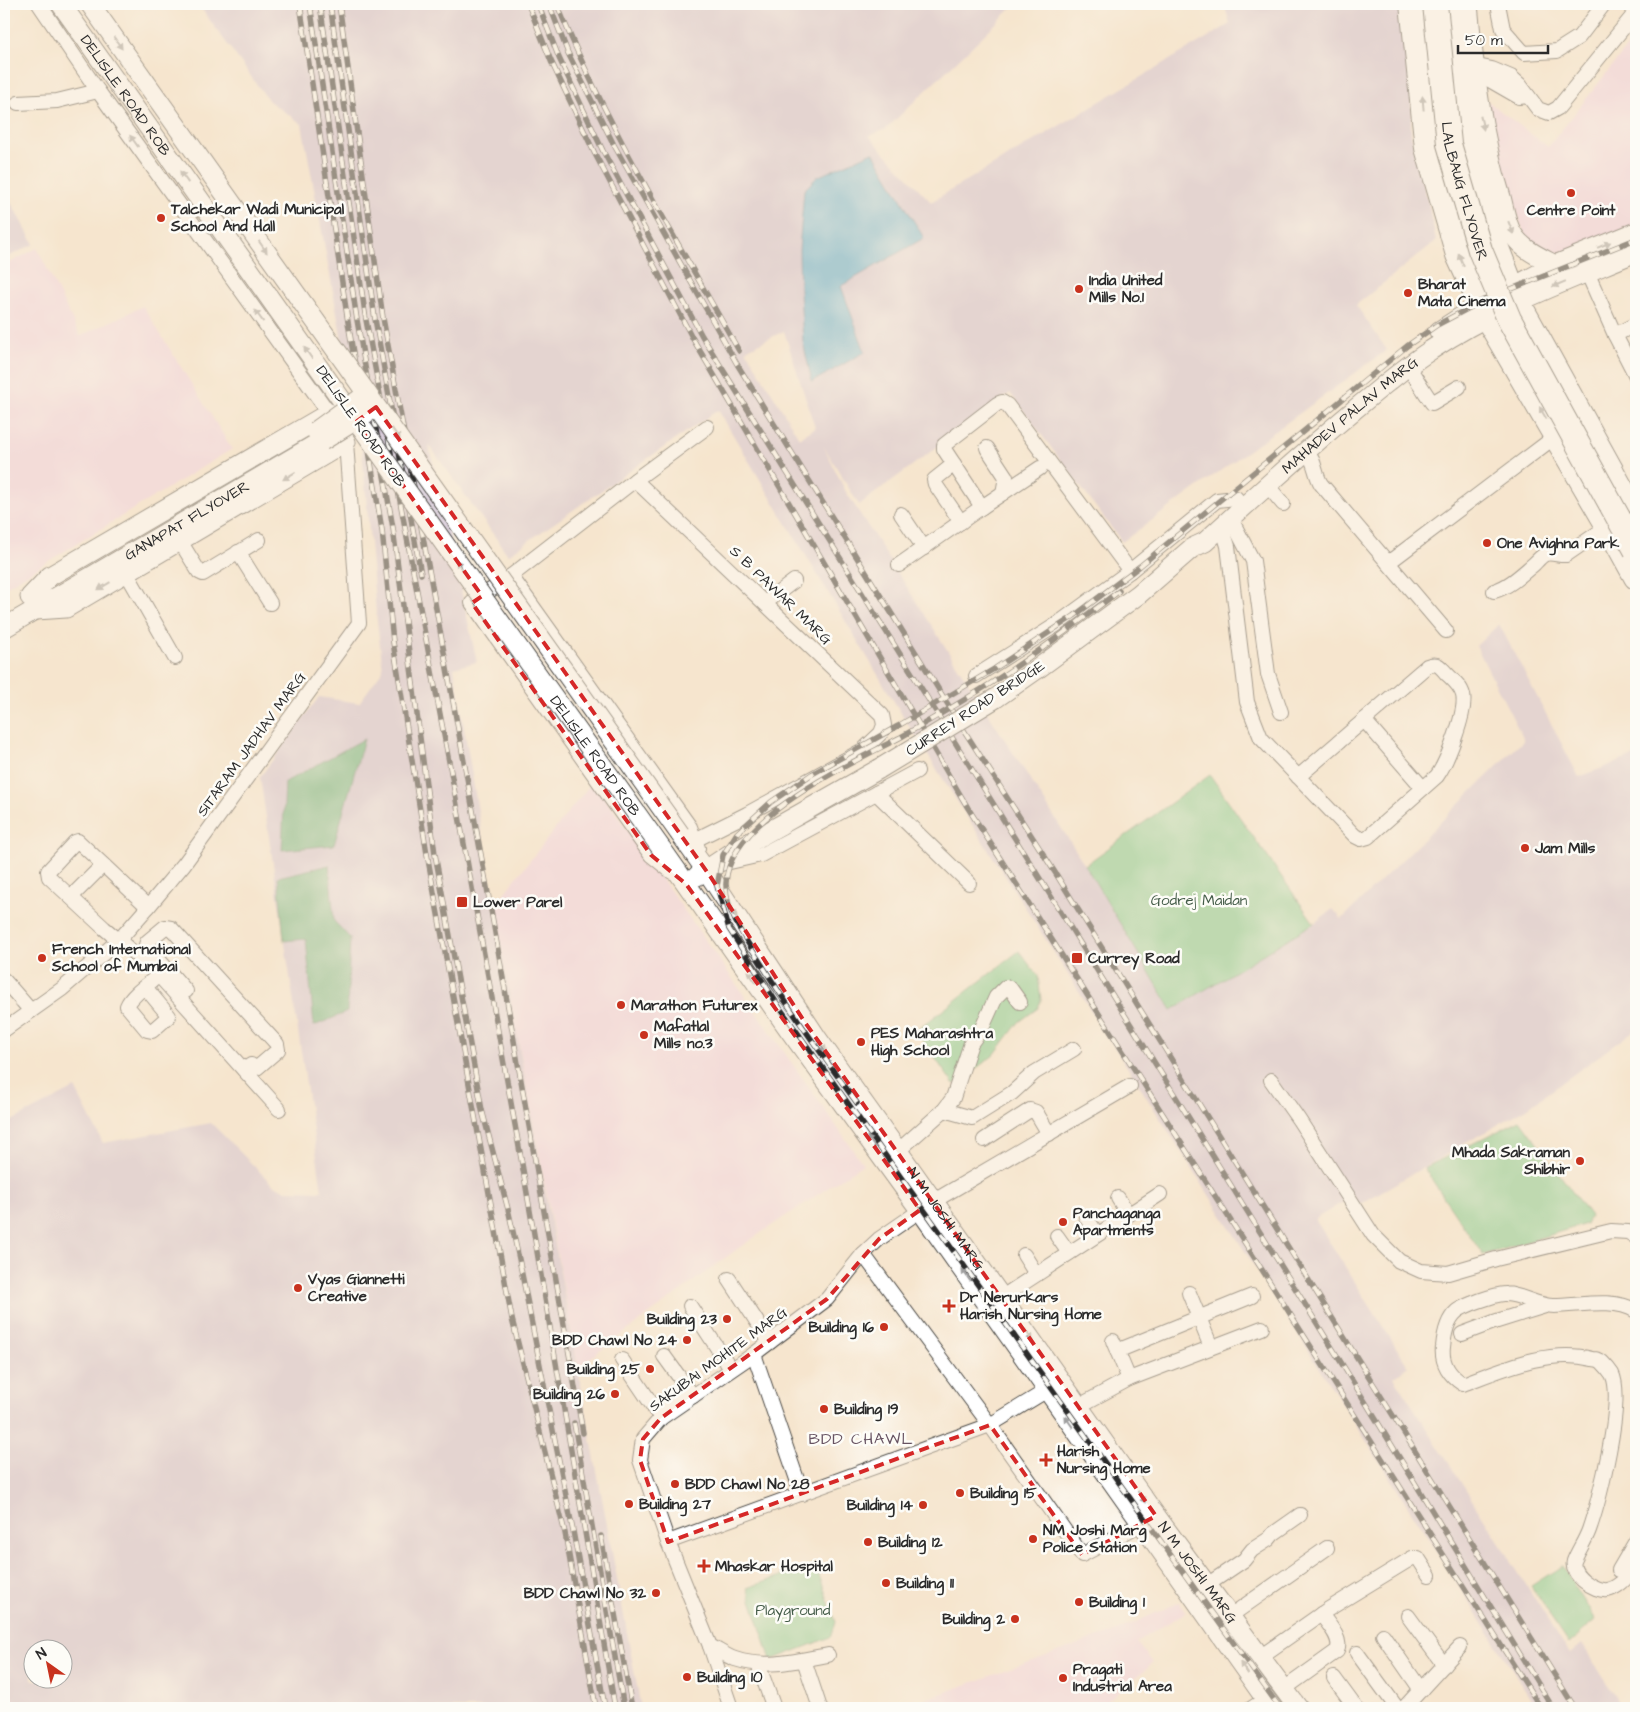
<svg xmlns="http://www.w3.org/2000/svg" width="1640" height="1712" viewBox="0 0 1640 1712" font-family="'Architects Daughter',sans-serif">
<style>
.built{fill:#f0d0e5}
.industrial{fill:#cebed2;fill-rule:evenodd}
.green{fill:#7bcb8c;stroke:#537b5c}
.forest{fill:#64af78;stroke:#486d52}
.water{fill:#54abd1;stroke:#406b7e}
.lines{fill:none;stroke-linecap:round;stroke-linejoin:round}
.street-casing{stroke:#494743;stroke-width:16}
.secondary-casing{stroke:#494743;stroke-width:21}
.highway-casing{stroke:#494743;stroke-width:26}
.street{stroke:#fff;stroke-width:14}
.secondary{stroke:#fff;stroke-width:19}
.highway{stroke:#fff;stroke-width:24}
.rail-casing{stroke:#2b2b2b;stroke-width:5.5}
.rail{stroke:#fdfcf7;stroke-width:4;stroke-dasharray:11;stroke-linecap:butt}
.secondary-bridge-casing{stroke:#494743;stroke-width:21;stroke-linecap:butt}
.highway-bridge-casing{stroke:#494743;stroke-width:26;stroke-linecap:butt}
.secondary-bridge{stroke:#fff;stroke-width:19}
.highway-bridge{stroke:#fff;stroke-width:24}
.oneway{fill:#a0a0a0}
.marked{fill:none;stroke:#d62828;stroke-width:4;stroke-dasharray:10 6;stroke-linejoin:round}
.poi-dot{fill:#c8321e;stroke:#fdfcf7;stroke-width:2}
.labels{text-anchor:middle;stroke-width:5;stroke-linejoin:round;paint-order:stroke}
.street-label{font-size:15px;fill:#2b2b2b;stroke:#fdfcf7}
.poi-label{font-size:15px;font-weight:bold;fill:#2b2b2b;stroke:#fdfcf7;text-anchor:start}
.park-label{font-size:15px;fill:#435b48;stroke:#fdfcf7}
.neighbourhood-label{font-size:16px;letter-spacing:1px;fill:#675362;stroke:#fdfcf7}
</style>
<rect width="100%" height="100%" fill="#fdfcf7"/>
<filter id="ink" filterUnits="userSpaceOnUse"><feTurbulence type="fractalNoise" baseFrequency=".02" numOctaves="2"/><feDisplacementMap in="SourceGraphic" scale="10" xChannelSelector="R" yChannelSelector="G"/><feConvolveMatrix kernelMatrix="1 2 1 2 8 2 1 2 1" color-interpolation-filters="sRGB"/></filter>
<filter id="wash" filterUnits="userSpaceOnUse"><feTurbulence type="fractalNoise" baseFrequency=".0096" numOctaves="4" result="noise"/><feDisplacementMap in="SourceGraphic" scale="20" xChannelSelector="R" yChannelSelector="G"/><feGaussianBlur stdDeviation="1.12" result="paint"/><feColorMatrix in="noise" values="0 0 0 0 0 0 0 0 0 0 0 0 0 0 0 0 0 1.4 0 .05"/><feComposite in="paint" operator="in"/></filter>
<g filter="url(#wash)">
<rect width="100%" height="100%" fill="#f6e5ce"/>
<g class="built">
<polygon points="1636,36 1636,227 1573,252 1548,254 1526,240 1498,152 1486,100 1548,147"/>
<polygon points="37,248 80,336 143,306 232,449 4,588 4,266"/>
<polygon points="593,781 863,1164 740,1247 578,1367 494,906"/>
<polygon points="1179,1602 1186,1612 1137,1642 1153,1663 1099,1708 901,1708 1119,1630"/>
</g>
<g class="industrial">
<path d="M198,4H1016L886,129L869,136L931,202L1230,24L1224,4H1408L1412,49L1411,133L1429,206L1436,241L1356,305L1387,350L1122,542L1010,393L859,505L823,445L846,492L1085,865L1172,1010L1314,923L1333,909L1342,919L1524,740L1476,646L1499,624L1579,777L1636,755V1029L1527,1108L1358,1205L1353,1196L1315,1219L1408,1366L1394,1377L1570,1654L1582,1644L1623,1708H1537L904,718L718,410L508,555L429,445L477,662L454,668L494,906L546,1196L641,1708H4V1125L75,1088L103,1143L211,1123L272,1184L285,1190L322,1191L260,777L319,697L359,703L383,670L376,613L362,448L302,124L269,101ZM784,331L815,428L799,438L746,350ZM32,1650H62V1680H32Z"/>
<polygon points="4,190 34,244 4,259"/>
</g>
<g class="green">
<polygon points="1210,775 1314,923 1172,1010 1085,865"/>
<polygon points="1019,951 1038,976 1041,1000 1038,1008 1019,1022 994,1055 954,1085 916,1031"/>
<polygon points="1520,1120 1590,1216 1586,1224 1483,1255 1424,1168"/>
<polygon points="815,1564 836,1622 831,1637 771,1660 747,1588"/>
<polygon points="1562,1566 1596,1620 1569,1643 1531,1586"/>
</g>
<g class="forest">
<polygon points="364,739 334,845 282,850 285,782"/>
<polygon points="329,865 334,921 350,938 347,1012 314,1026 306,939 284,941 278,877"/>
</g>
<polygon class="water" points="873,152 924,238 841,286 865,352 812,382 803,342 800,292 799,250 804,190 817,177"/>
</g>
<g filter="url(#ink)">
<g class="lines">
<defs>
<g id="street">
<polyline points="39,4 98,91 329,413"/>
<polyline points="1498,4 1503,29 1524,53 1557,51 1579,37 1604,4"/>
<polyline points="1467,64 1492,69 1511,77 1520,85 1538,109 1549,113 1558,108 1636,12"/>
<polyline points="1468,72 1486,78 1519,97 1528,96"/>
<polyline points="18,103 57,101 98,91"/>
<polyline points="1583,263 1615,335 1636,376"/>
<polyline points="1615,335 1636,324"/>
<polyline points="1408,366 1432,403 1459,387"/>
<polyline points="987,448 1006,477 1003,493"/>
<path d="M1306,451C1316,461 1314,473 1321,484L1446,631"/>
<polyline points="954,464 934,480 935,484 961,522"/>
<polyline points="635,480 707,427"/>
<polyline points="1268,486 1283,504"/>
<polyline points="982,507 1040,468"/>
<polyline points="901,514 924,548"/>
<polyline points="1231,519 1253,561 1268,674 1281,712"/>
<path d="M1222,527L1228,546L1247,702L1261,738L1355,836L1361,839L1368,837L1437,776C1447,762 1467,711 1463,695C1461,686 1452,679 1446,673C1440,666 1437,662 1427,666L1298,777"/>
<polyline points="180,541 199,572 203,574 259,540"/>
<polyline points="238,552 270,603"/>
<polyline points="1388,563 1556,436"/>
<polyline points="899,565 982,507 944,449 944,445 997,404 1002,402 1007,405 1130,571"/>
<polyline points="126,572 175,658"/>
<polyline points="511,576 690,827 698,848"/>
<path d="M1494,591C1509,587 1522,574 1534,564C1537,561 1542,555 1546,554C1552,552 1560,556 1566,555L1608,526"/>
<polyline points="765,603 794,581"/>
<polyline points="976,676 1056,625 1130,571 1217,500 1236,498"/>
<polyline points="1364,720 1423,788"/>
<polyline points="876,793 969,883"/>
<polyline points="721,864 761,855 917,771"/>
<polyline points="672,872 651,855 472,603 511,576 635,480 882,715 884,725 881,733 863,750 747,814 695,840"/>
<polyline points="71,897 103,865"/>
<polyline points="148,907 78,841 75,842 48,871 49,877 104,928 154,970 279,1109"/>
<polyline points="4,980 31,1011"/>
<path d="M145,987L169,1016L152,1031L147,1030L127,1006C132,994 149,984 159,975"/>
<polyline points="186,991 146,945 147,942 165,927 171,928 277,1044 278,1050 257,1068 254,1068 251,1065 244,1070"/>
<polyline points="4,1030 62,989 119,940 148,907 184,864 359,623 346,442"/>
<polyline points="1271,1080 1299,1120 1373,1235 1399,1261 1421,1271 1448,1273 1496,1259 1611,1231 1628,1232 1636,1237"/>
<polyline points="944,1110 972,1118 1012,1093 1034,1073 1074,1049"/>
<polyline points="984,1140 1030,1110 1036,1112 1049,1134"/>
<polyline points="898,1151 944,1110 953,1098 971,1043 982,1028 996,997 1006,987 1010,988 1020,1002"/>
<polyline points="1118,1198 1128,1214"/>
<polyline points="1086,1217 1097,1234"/>
<polyline points="1057,1236 1069,1253"/>
<polyline points="863,1254 990,1425 1082,1555 1149,1520"/>
<polyline points="1024,1255 1036,1274"/>
<polyline points="729,1279 770,1342"/>
<polyline points="1189,1293 1211,1347"/>
<polyline points="1002,1297 1160,1194"/>
<polyline points="690,1306 731,1369"/>
<path d="M1636,1311C1613,1297 1579,1306 1554,1306C1537,1306 1523,1295 1506,1294C1498,1293 1462,1306 1456,1312C1447,1320 1444,1336 1443,1347C1441,1363 1450,1376 1463,1384C1503,1369 1549,1348 1592,1359C1595,1359 1600,1360 1602,1362C1605,1365 1610,1371 1612,1374C1625,1399 1599,1502 1589,1530C1585,1541 1578,1551 1574,1561C1570,1575 1595,1592 1607,1590C1619,1588 1628,1576 1636,1567"/>
<polyline points="1462,1334 1494,1322 1545,1306"/>
<polyline points="1113,1341 1129,1379"/>
<polyline points="1117,1351 1252,1296"/>
<polyline points="754,1354 802,1494"/>
<polyline points="664,1356 693,1396"/>
<polyline points="622,1360 661,1418"/>
<polyline points="1079,1406 1129,1379 1262,1328"/>
<polyline points="655,1410 686,1388"/>
<polyline points="668,1542 990,1425 1054,1386"/>
<polyline points="1619,1570 1636,1541"/>
<polyline points="1207,1585 1244,1560 1252,1550 1269,1539 1273,1534 1300,1515"/>
<polyline points="1230,1616 1327,1548"/>
<polyline points="1408,1616 1444,1665"/>
<polyline points="1383,1635 1421,1690"/>
<polyline points="710,1646 731,1708"/>
<polyline points="1357,1653 1397,1708"/>
<path d="M828,1655C797,1661 765,1669 735,1659C726,1656 718,1650 710,1646L668,1542L640,1460L643,1439L661,1418L754,1354L827,1299L863,1254L879,1239L934,1201L1130,1086"/>
<polyline points="1260,1657 1327,1610 1412,1558 1418,1558 1429,1575"/>
<polyline points="804,1660 820,1708"/>
<polyline points="758,1664 774,1708"/>
<polyline points="1334,1678 1356,1708"/>
<path d="M1284,1689L1337,1651C1343,1639 1328,1624 1321,1614"/>
<polyline points="1252,1708 1266,1699"/>
<polyline points="1404,1708 1460,1647"/>
</g>
<g id="secondary">
<path id="s1" d="M61,4L356,420"/>
<path d="M1468,4C1474,69 1481,134 1501,197C1504,208 1506,223 1512,233C1521,249 1540,257 1555,265"/>
<polyline points="1439,331 1481,304 1555,265 1636,232"/>
<polyline points="30,597 50,576 329,413 346,442 66,608 36,610"/>
<path id="s2" d="M4,628L318,443"/>
<path id="s3" d="M996,698L1036,670L1139,594L1192,548L1205,542C1253,498 1303,453 1353,411C1378,390 1403,368 1431,350C1493,308 1567,281 1636,252"/>
<path id="s4" d="M680,834L710,876L817,1038L898,1151L1156,1516L1298,1708"/>
<polyline points="661,848 790,1031 920,1210 1272,1708"/>
<polyline points="697,876 733,852 879,769"/>
</g>
<g id="highway">
<polyline points="1412,4 1427,148 1458,255 1487,318 1608,526 1636,577"/>
<polyline points="1451,4 1465,140 1495,243 1512,287 1522,309 1636,515"/>
</g>
</defs>
<use href="#street" class="street-casing"/>
<use href="#secondary" class="secondary-casing"/>
<use href="#highway" class="highway-casing"/>
<use href="#street" class="street"/>
<use href="#secondary" class="secondary"/>
<use href="#highway" class="highway"/>
<defs>
<g id="rail">
<polyline points="300,4 348,322 382,530 393,642 427,854 512,1319 565,1533 596,1708"/>
<polyline points="310,4 357,320 393,528 435,854 482,1110 509,1213 519,1259 573,1531 605,1708"/>
<polyline points="320,4 366,320 453,783 521,1158 615,1708"/>
<polyline points="330,4 375,319 421,574"/>
<polyline points="339,4 383,318 488,893 583,1433"/>
<polyline points="528,4 551,61 595,154 693,339 968,808 1541,1708"/>
<polyline points="538,4 559,58 603,151 702,336 1331,1346 1553,1708"/>
<polyline points="549,4 568,53 614,145 737,364 965,732 1056,874 1575,1708"/>
<path d="M557,4C606,125 675,237 739,351"/>
<path d="M857,1103C824,1058 792,1013 762,965C747,941 725,913 726,883C728,819 852,763 901,737C934,718 967,699 999,678C1040,651 1080,621 1119,591"/>
<polyline points="574,1423 624,1708"/>
<polyline points="601,1536 632,1708"/>
<polyline points="1280,1708 780,1008 729,929 717,886 723,855 737,833 771,802 812,774 898,726 994,669 1074,616 1140,566 1407,346 1437,325 1484,300 1636,239"/>
</g>
</defs>
<use href="#rail" class="rail-casing"/>
<use href="#rail" class="rail"/>
<defs>
<g id="secondary-bridge">
<polyline points="90,4 680,834"/>
<path id="s5" d="M357,421L661,848"/>
<polyline points="316,431 367,394"/>
<polyline points="322,441 367,413"/>
<polyline points="879,769 996,698"/>
</g>
<g id="highway-bridge">
<path id="s6" d="M1435,4L1449,144L1480,250L1509,319L1636,550"/>
</g>
</defs>
<use href="#secondary-bridge" class="secondary-bridge-casing"/>
<use href="#highway-bridge" class="highway-bridge-casing"/>
<use href="#secondary-bridge" class="secondary-bridge"/>
<use href="#highway-bridge" class="highway-bridge"/>
</g>
<defs><path id="oneway-solid" d="M-6-.8H1V-3.2L6.5 0L1 3.2V.8H-6Z" transform="scale(1.25)"/></defs>
<g class="oneway">
<use href="#oneway-solid" transform="translate(118 43) rotate(55)"/>
<use href="#oneway-solid" transform="translate(1423 103) rotate(-95)"/>
<use href="#oneway-solid" transform="translate(1482 123) rotate(77)"/>
<use href="#oneway-solid" transform="translate(134 141) rotate(-126)"/>
<use href="#oneway-solid" transform="translate(184 177) rotate(-125)"/>
<use href="#oneway-solid" transform="translate(1511 228) rotate(68)"/>
<use href="#oneway-solid" transform="translate(1604 245) rotate(-23)"/>
<use href="#oneway-solid" transform="translate(263 247) rotate(55)"/>
<use href="#oneway-solid" transform="translate(1461 260) rotate(-113)"/>
<use href="#oneway-solid" transform="translate(1559 284) rotate(157)"/>
<use href="#oneway-solid" transform="translate(259 316) rotate(-126)"/>
<use href="#oneway-solid" transform="translate(308 353) rotate(-125)"/>
<use href="#oneway-solid" transform="translate(1543 413) rotate(-120)"/>
<use href="#oneway-solid" transform="translate(396 434) rotate(55)"/>
<use href="#oneway-solid" transform="translate(289 476) rotate(149)"/>
<use href="#oneway-solid" transform="translate(460 566) rotate(-125)"/>
<use href="#oneway-solid" transform="translate(104 586) rotate(149)"/>
<use href="#oneway-solid" transform="translate(733 911) rotate(57)"/>
<use href="#oneway-solid" transform="translate(752 977) rotate(-125)"/>
<use href="#oneway-solid" transform="translate(822 1046) rotate(54)"/>
<use href="#oneway-solid" transform="translate(871 1142) rotate(-126)"/>
<use href="#oneway-solid" transform="translate(966 1275) rotate(-125)"/>
<use href="#oneway-solid" transform="translate(1029 1335) rotate(55)"/>
<use href="#oneway-solid" transform="translate(1069 1422) rotate(-125)"/>
<use href="#oneway-solid" transform="translate(1142 1497) rotate(55)"/>
<use href="#oneway-solid" transform="translate(1244 1668) rotate(-125)"/>
</g>
</g>
<path d="M0 0H1640V1712H0ZM376,407L710,876L804,1021L1156,1516L1082,1555L990,1425L668,1542L640,1460L643,1439L661,1418L827,1299L879,1239L920,1210L686,884L651,855L472,603L482,596L357,421Z" fill="#f6e5ce" fill-opacity=".55" fill-rule="evenodd"/>
<path class="marked" d="M376,407L710,876L804,1021L1156,1516L1082,1555L990,1425L668,1542L640,1460L643,1439L661,1418L827,1299L879,1239L920,1210L686,884L651,855L472,603L482,596L357,421Z"/>
<g class="poi-dot">
<circle cx="1571" cy="193" r="5"/>
<circle cx="161" cy="218" r="5"/>
<circle cx="1079" cy="289" r="5"/>
<circle cx="1408" cy="293" r="5"/>
<circle cx="1487" cy="543" r="5"/>
<circle cx="1525" cy="848" r="5"/>
<rect x="456" y="896" width="12" height="12" rx="2.5"/>
<circle cx="42" cy="958" r="5"/>
<rect x="1071" y="952" width="12" height="12" rx="2.5"/>
<circle cx="621" cy="1005" r="5"/>
<circle cx="644" cy="1035" r="5"/>
<circle cx="861" cy="1042" r="5"/>
<circle cx="1580" cy="1161" r="5"/>
<circle cx="1063" cy="1222" r="5"/>
<circle cx="298" cy="1288" r="5"/>
<path d="M946.5 1298.5h5v5h5v5h-5v5h-5v-5h-5v-5h5z"/>
<circle cx="727" cy="1319" r="5"/>
<circle cx="884" cy="1327" r="5"/>
<circle cx="687" cy="1340" r="5"/>
<circle cx="650" cy="1369" r="5"/>
<circle cx="615" cy="1394" r="5"/>
<circle cx="824" cy="1409" r="5"/>
<path d="M1043.5 1452.5h5v5h5v5h-5v5h-5v-5h-5v-5h5z"/>
<circle cx="675" cy="1484" r="5"/>
<circle cx="960" cy="1493" r="5"/>
<circle cx="629" cy="1504" r="5"/>
<circle cx="923" cy="1505" r="5"/>
<circle cx="1033" cy="1539" r="5"/>
<circle cx="868" cy="1542" r="5"/>
<path d="M701.5 1558.5h5v5h5v5h-5v5h-5v-5h-5v-5h5z"/>
<circle cx="886" cy="1583" r="5"/>
<circle cx="656" cy="1593" r="5"/>
<circle cx="1079" cy="1602" r="5"/>
<circle cx="1015" cy="1619" r="5"/>
<circle cx="687" cy="1677" r="5"/>
<circle cx="1063" cy="1678" r="5"/>
</g>
<g class="labels">
<g class="street-label">
<text dy="5" stroke="none"><textPath href="#s1" startOffset="112">DELISLE ROAD ROB</textPath></text>
<text dy="5" stroke="none"><textPath href="#s6" startOffset="190">LALBAUG FLYOVER</textPath></text>
<text dy="5" stroke="none"><textPath href="#s3" startOffset="454">MAHADEV PALAV MARG</textPath></text>
<text transform="translate(361 426) rotate(55)" y="5">DELISLE ROAD ROB</text>
<text dy="5" stroke="none"><textPath href="#s2" startOffset="212">GANAPAT FLYOVER</textPath></text>
<text transform="translate(781 595) rotate(44)" y="5">S B PAWAR MARG</text>
<text transform="translate(975 708) rotate(-33)" y="5">CURREY ROAD BRIDGE</text>
<text transform="translate(251 744) rotate(-54)" y="5">SITARAM JADHAV MARG</text>
<text dy="5" stroke="none"><textPath href="#s5" startOffset="411">DELISLE ROAD ROB</textPath></text>
<text dy="5" stroke="none"><textPath href="#s4" startOffset="468">N M JOSHI MARG</textPath></text>
<text transform="translate(718 1359) rotate(-36)" y="5">SAKUBAI MOHITE MARG</text>
<text dy="5" stroke="none"><textPath href="#s4" startOffset="902">N M JOSHI MARG</textPath></text>
</g>
<g class="poi-label">
<text x="171" y="214">Talchekar Wadi Municipal<tspan x="171" dy="17">School And Hall</tspan></text>
<text x="1571" y="215" text-anchor="middle">Centre Point</text>
<text x="1089" y="285">India United<tspan x="1089" dy="17">Mills No.1</tspan></text>
<text x="1418" y="289">Bharat<tspan x="1418" dy="17">Mata Cinema</tspan></text>
<text x="1497" y="548">One Avighna Park</text>
<text x="1535" y="853">Jam Mills</text>
<text x="473" y="907">Lower Parel</text>
<text x="52" y="954">French International<tspan x="52" dy="17">School of Mumbai</tspan></text>
<text x="1088" y="963">Currey Road</text>
<text x="631" y="1010">Marathon Futurex</text>
<text x="654" y="1031">Mafatlal<tspan x="654" dy="17">Mills no.3</tspan></text>
<text x="871" y="1038">PES Maharashtra<tspan x="871" dy="17">High School</tspan></text>
<text x="1570" y="1157" text-anchor="end">Mhada Sakraman<tspan x="1570" dy="17">Shibhir</tspan></text>
<text x="1073" y="1218">Panchaganga<tspan x="1073" dy="17">Apartments</tspan></text>
<text x="308" y="1284">Vyas Giannetti<tspan x="308" dy="17">Creative</tspan></text>
<text x="960" y="1302">Dr Nerurkars<tspan x="960" dy="17">Harish Nursing Home</tspan></text>
<text x="717" y="1324" text-anchor="end">Building 23</text>
<text x="874" y="1332" text-anchor="end">Building 16</text>
<text x="677" y="1345" text-anchor="end">BDD Chawl No 24</text>
<text x="640" y="1374" text-anchor="end">Building 25</text>
<text x="605" y="1399" text-anchor="end">Building 26</text>
<text x="834" y="1414">Building 19</text>
<text x="1057" y="1456">Harish<tspan x="1057" dy="17">Nursing Home</tspan></text>
<text x="685" y="1489">BDD Chawl No 28</text>
<text x="970" y="1498">Building 15</text>
<text x="639" y="1509">Building 27</text>
<text x="913" y="1510" text-anchor="end">Building 14</text>
<text x="1043" y="1535">NM Joshi Marg<tspan x="1043" dy="17">Police Station</tspan></text>
<text x="878" y="1547">Building 12</text>
<text x="715" y="1571">Mhaskar Hospital</text>
<text x="896" y="1588">Building 11</text>
<text x="646" y="1598" text-anchor="end">BDD Chawl No 32</text>
<text x="1089" y="1607">Building 1</text>
<text x="1005" y="1624" text-anchor="end">Building 2</text>
<text x="1073" y="1674">Pragati<tspan x="1073" dy="17">Industrial Area</tspan></text>
<text x="697" y="1682">Building 10</text>
</g>
<g class="park-label">
<text x="1199" y="905">Godrej Maidan</text>
<text x="793" y="1615">Playground</text>
</g>
<g class="neighbourhood-label">
<text x="861" y="1444">BDD CHAWL</text>
</g>
</g>
<rect width="1640" height="1712" fill="none" stroke="#fdfcf7" stroke-width="20"/>
<g transform="translate(48 1664) rotate(327)"><circle r="24" fill="#fdfcf7" stroke="#a9a8a5"/>
<path d="M0-4L9 19L0 12L-9 19Z" fill="#c8321e"/>
<text y="-8" font-size="14" font-weight="bold" text-anchor="middle" fill="#2b2b2b">N</text>
</g>
<path d="M1458 45v8h90v-8" fill="none" stroke="#2b2b2b" stroke-width="2.5"/>
<text x="1465" y="45" font-size="15" fill="#2b2b2b" stroke="#fdfcf7" stroke-width="4" paint-order="stroke">50 m</text>
</svg>
